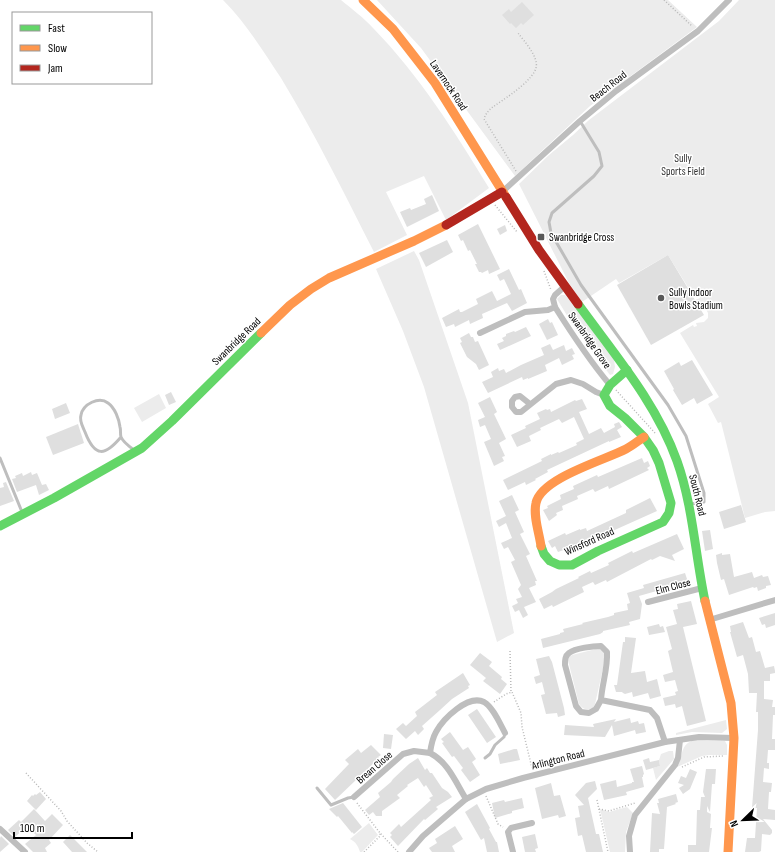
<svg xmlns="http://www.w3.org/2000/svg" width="775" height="852" viewBox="0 0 775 852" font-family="'Sofia Sans Condensed',sans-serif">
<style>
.green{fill:#ececec}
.building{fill:#dfdfdf}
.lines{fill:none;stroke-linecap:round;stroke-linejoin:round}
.path{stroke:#b9b9b9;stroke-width:1.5;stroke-dasharray:1 2;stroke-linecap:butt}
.lane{stroke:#bebebe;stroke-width:3}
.street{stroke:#bebebe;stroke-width:6}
.fast{stroke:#63d668;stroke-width:9}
.slow{stroke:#ff974d;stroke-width:9}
.jam{stroke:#b3261e;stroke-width:9}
.poi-dot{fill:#595959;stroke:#fff;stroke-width:1.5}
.labels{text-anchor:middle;stroke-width:3;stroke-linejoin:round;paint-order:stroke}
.street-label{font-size:11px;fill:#000;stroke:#fff}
.park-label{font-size:11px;fill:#333;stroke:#fff}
.poi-label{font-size:11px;fill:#000;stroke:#fff;text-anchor:start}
</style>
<rect width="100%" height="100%" fill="#fff"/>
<g class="green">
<path d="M223,0H341C352,9 364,18 373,28C419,75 455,132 489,188L446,220L424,176L386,192L407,235L374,252C344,193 315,134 281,78C263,51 246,23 223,0Z"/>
<polygon points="377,0 668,0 697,27 590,106 515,176 421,48"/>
<polygon points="739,0 775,0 775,511 765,512 745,518 721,422 718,423 708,404 719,397 680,333 693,325 694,327 697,326 696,323 704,322 708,318 708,313 704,305 699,307 695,300 700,298 699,295 694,297 668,255 619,283 616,279 582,302 569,283 519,184 549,155 573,135 589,120 719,21"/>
<polygon points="414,251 419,260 468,403 514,633 497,642 424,387 403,331 376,269"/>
<polygon points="561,295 565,295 568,298 614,360 615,367 613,374 610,375 571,322 557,299"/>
<polygon points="159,394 166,408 142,422 134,408"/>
<path d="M596,649H600L605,653V660L595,704L594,707C588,711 583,710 579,704L568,660L569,657L572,655Z"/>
<polygon points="726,720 727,729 722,733 692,732 676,735 676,733"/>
<path d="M694,740L725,741L727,745V755H709L702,756L677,767C684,756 679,745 694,740Z"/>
<polygon points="669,751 673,751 674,759 656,780 653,768 660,766 659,760 661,754"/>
<polygon points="627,807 633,813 626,832 625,852 610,852 600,809 609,812"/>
<path d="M369,823L378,835L362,852H360C358,846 356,842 350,839Z"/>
</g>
<g class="building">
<polygon points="522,2 534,15 523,25 521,23 516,28 511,23 510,24 502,15 509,9 511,12"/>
<polygon points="432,195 439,211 407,227 400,212 410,208 411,210 426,204 424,199"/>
<polygon points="478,224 500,269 489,274 488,270 482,273 481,272 479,272 475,264 477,264 470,250 468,251 463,240 461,241 458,235"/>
<polygon points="505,225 507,231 500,235 497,229"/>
<polygon points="447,240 453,252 426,267 419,253"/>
<polygon points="668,255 704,315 651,345 617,285"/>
<polygon points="509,269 519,290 521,289 527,303 512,311 507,303 482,314 483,318 470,324 469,320 455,327 454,324 446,327 442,318 459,309 460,312 462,312 478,304 476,299 492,291 497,301 511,294 504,279 500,281 497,275"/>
<polygon points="548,319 550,323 552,322 558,335 547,340 539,324"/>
<polygon points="526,327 531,336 500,350 497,344 504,341 502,338 506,336 506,334 514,331 515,332"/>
<polygon points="469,333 471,337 473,337 475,342 478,341 489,365 479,370 476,364 467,357 460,343 462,342 460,338"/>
<polygon points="550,344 553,350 564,345 566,351 572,348 575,354 572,355 574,359 562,365 559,358 545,365 547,371 528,379 528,378 523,380 522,377 488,393 482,382 493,377 491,372 498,368 499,371 504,369 506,373 521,365 544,355 541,348"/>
<polygon points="692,360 713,395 697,404 694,398 682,405 673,390 674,389 664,371 679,362 681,366"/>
<polygon points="171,392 176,402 169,405 165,395"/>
<polygon points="490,397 497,412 494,414 506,439 499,443 505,456 502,457 504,461 494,466 484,442 491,439 485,425 480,427 478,420 485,417 478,403"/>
<polygon points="582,399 587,409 579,412 589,434 601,428 604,433 615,427 614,424 619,422 622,427 617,430 621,437 609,442 609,441 547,470 548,472 535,479 536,480 526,485 525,482 508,490 503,480 542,461 541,459 551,454 551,455 558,452 559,453 577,445 576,443 584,439 574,417 562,423 559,419 540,428 541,430 529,436 531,441 517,447 511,435 526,428 525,426 540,419 537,413 546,409 547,410 550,409 551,412 575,400 576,401"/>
<polygon points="66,403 70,413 55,419 52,409"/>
<polygon points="78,424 84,443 53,455 46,437"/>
<polygon points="642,458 644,463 648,461 650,466 647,468 649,470 609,489 608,486 595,492 593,489 577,496 578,499 562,506 563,510 556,513 557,515 549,521 543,510 548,508 547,506 561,499 560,495 574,489 573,486 597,475 598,477"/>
<polygon points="31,472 32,475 37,473 42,485 46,484 49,490 39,495 36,485 17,492 12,479 16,478 15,476 22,473 23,476"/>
<polygon points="6,482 14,501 0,506 0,488 4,487 3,483"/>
<polygon points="512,495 519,510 515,512 524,532 520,534 530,554 526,556 537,581 535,581 536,585 529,588 536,602 524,607 528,615 523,618 519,610 515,612 512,606 518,603 516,599 522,597 518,589 521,585 511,562 515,560 508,547 504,549 501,543 512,538 506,523 499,527 496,521 506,516 499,501"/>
<polygon points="650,498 657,511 579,546 573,549 572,547 558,552 555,546 552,548 548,541 565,533 566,535 580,529 580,530 586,528 587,531 626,513 626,510"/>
<polygon points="741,505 746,522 724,529 719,512"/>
<polygon points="710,530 713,549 705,551 702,531"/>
<polygon points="677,534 684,549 672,555 675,561 660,556 652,560 651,559 607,582 606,580 595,585 593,582 582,587 584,592 553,607 552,605 544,609 539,599 552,592 556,589 579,578 578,577 590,571 591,573 609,565 608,563 632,551 633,553"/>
<polygon points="722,553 722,555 730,554 734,577 752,572 754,578 762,575 763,577 768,576 771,585 766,586 766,588 758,591 757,587 754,588 753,587 729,595 724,579 721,580 717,563 716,555"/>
<polygon points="685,573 688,582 639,596 642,604 640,619 629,622 630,625 603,631 603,632 600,634 543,648 541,639 560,634 560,633 564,632 563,629 583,624 582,623 608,617 614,615 614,613 628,610 627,604 630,603 627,593 644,588 643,585"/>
<polygon points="691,601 697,624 683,627 706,721 687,726 682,706 676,708 675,704 665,706 663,698 676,695 675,692 678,691 675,680 665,682 663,675 673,672 668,651 672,649 666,627 677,624 673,610 678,609 677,604"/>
<polygon points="775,613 775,625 766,628 765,624 762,625 759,618"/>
<polygon points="743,622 749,638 752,637 756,652 760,651 765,668 774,666 775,671 775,673 770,674 770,681 764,681 764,699 773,700 772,707 775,707 775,715 773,715 772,739 775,739 775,750 768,750 767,763 769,763 769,769 764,768 763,782 772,783 771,792 769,792 768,809 775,810 775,820 763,819 772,830 772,833 770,835 762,834 761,851 759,852 745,852 747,838 755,838 757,808 752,808 758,730 758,712 756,712 757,693 749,693 748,674 743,655 737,657 730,632 731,632 730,626"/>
<polygon points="659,624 660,627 663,626 665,632 649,635 647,627"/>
<polygon points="625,637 636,638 631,673 645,671 647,682 657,679 661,696 650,699 648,693 633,697 632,692 625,694 623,693 622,692 616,692 614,685 617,685 623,642 625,642"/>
<polygon points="480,653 492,662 489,666 502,677 501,679 507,684 500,694 483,681 486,678 470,665"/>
<polygon points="549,656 552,662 564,708 565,715 558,717 557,713 546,714 541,695 545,694 542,682 536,684 534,677 540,675 536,659"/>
<polygon points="463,673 470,685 468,686 469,688 452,699 440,710 422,726 424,729 418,735 415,731 406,739 396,729 403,723 406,726 417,716 415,712 437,695 435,692"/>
<polygon points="477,709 496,737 487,743 468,715"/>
<polygon points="630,718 631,723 638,721 639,724 644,723 646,732 636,734 635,730 614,736 612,725 605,737 564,735 565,725 594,727 593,724 616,719 614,722"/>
<polygon points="450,732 463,750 468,747 476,759 472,762 480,775 470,782 461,770 463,768 454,756 452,757 442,743 444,742 441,739"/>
<polygon points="384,734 393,735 391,749 383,748"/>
<polygon points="371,745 381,755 378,757 379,758 335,800 325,789 349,764 345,760 358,749 361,753"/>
<polygon points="514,749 517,749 520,760 500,764 498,754"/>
<polygon points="418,758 425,770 427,768 430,773 432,773 442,788 448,792 452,797 436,807 438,809 425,820 424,819 398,846 390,837 392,835 390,833 399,824 401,827 431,800 429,798 433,796 426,785 424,787 418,778 407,785 408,786 397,795 400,798 382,811 382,816 376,816 373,812 369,815 365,810 380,797 378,793 391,782 393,779 409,764"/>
<polygon points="649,758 650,762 659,760 660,766 646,770 643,760"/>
<polygon points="642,766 644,774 643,775 643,777 642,777 644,787 626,792 627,795 604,800 600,784 616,780 617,787 632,783 632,782 634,782 630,769"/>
<polygon points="690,769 697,772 690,789 683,794 679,788 684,785 678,783 681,776 686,778"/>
<polygon points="706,769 716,769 715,784 712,784 710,812 707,806 707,812 711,814 710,828 712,828 709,852 688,852 688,845 696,845 697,810 700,810 701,797 705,797 703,792"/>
<polygon points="595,781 597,789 588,798 596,834 599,834 603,852 586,852 582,835 578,836 575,818 580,817 578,806 584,805 575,795 586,783"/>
<polygon points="551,783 554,796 560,795 566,816 559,818 558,815 542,819 535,788"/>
<polygon points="40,792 46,799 36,810 27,801 32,795 33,796 35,794 36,795"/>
<polygon points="676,794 678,802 675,803 676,804 667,807 664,849 659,849 659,852 650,852 652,813 660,814 657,803 659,803 658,799"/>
<polygon points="522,798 524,808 512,811 512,813 495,818 492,803 504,800 505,802"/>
<polygon points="343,803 362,827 354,834 352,832 352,833 338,816 337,817 329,809"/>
<polygon points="477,804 490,828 489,829 496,842 497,842 499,852 487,852 484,838 481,840 465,812"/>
<polygon points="34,809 45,821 52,814 63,825 49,840 51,843 45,848 47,852 33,852 25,844 36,835 27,826 15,837 8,830 19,820 21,822"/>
<polygon points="455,826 463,839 452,846 455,852 432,852 429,848 437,843 435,839"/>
<polygon points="535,834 538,848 535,849 536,852 525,852 522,837"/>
<polygon points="70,835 87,852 72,852 63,842"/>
<polygon points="1,836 9,844 0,852 0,838"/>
</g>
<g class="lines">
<g class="path">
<polyline points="664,0 692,26"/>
<path d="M516,171L484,119C487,109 495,106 503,100C512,94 533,79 536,68C539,57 524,41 518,33"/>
<polyline points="495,205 517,232"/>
<polyline points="544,271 551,290"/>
<polyline points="616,390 655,433"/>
<polyline points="510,651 511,692"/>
<polyline points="494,702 506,694 512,692 521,713 522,727 532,768"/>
<polyline points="682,767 704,757 724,756"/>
<polyline points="26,773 61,811 67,821 87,843 98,852"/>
<polyline points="486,796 498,824 503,827"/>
<polyline points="597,800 608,852"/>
<polyline points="357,803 380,833 398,852"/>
<polyline points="599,809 609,811 635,803"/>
<polyline points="364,852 380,836 380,833"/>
</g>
<g class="lane">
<polyline points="580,121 599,152 602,166 594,176 552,213 549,222 551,233 581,285 668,405 686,436 704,493 704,502 691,504"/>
<path d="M121,437C105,456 95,458 85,432C83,427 79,421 81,415C83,404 99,396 108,403C115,408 119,419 120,427C121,430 120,434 121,437C123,442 130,447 134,450"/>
<polyline points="0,458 22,512"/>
<polyline points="485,758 490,754 495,745 504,737 505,733"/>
<polyline points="317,788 331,805 348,798 354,797"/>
</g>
<g class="street">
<polyline points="502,192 580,121 616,91 698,31 729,0"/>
<path d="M555,307C572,334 589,360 610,385"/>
<polyline points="480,333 525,312 548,310 555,307 553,299 555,295 564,287"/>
<polyline points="530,404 520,396 515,397 512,401 512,407 516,412 521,412 556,384 571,380 583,384 596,392 604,395"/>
<polyline points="648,602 702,588"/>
<polyline points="709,620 775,600"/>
<path d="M601,700C602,684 608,668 607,652L601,646C594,646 575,648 569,653C565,656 565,660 565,665L576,706L581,712L589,713L596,709L601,700L650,710L657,718L665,742"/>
<path d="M430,753C448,762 456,783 466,799"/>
<path d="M354,797L403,754L414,751L430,753C431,746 432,739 436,732C443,719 468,694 484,702C493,707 500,724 505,733"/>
<polyline points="0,829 25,852"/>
<polyline points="409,852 423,836 452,811 466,799 486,789 523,778 665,742 699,737 734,738"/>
<polyline points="513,852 508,832 511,828 532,823"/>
<polyline points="630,852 629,836 635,815 675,765 678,758 680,740"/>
</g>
<g class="fast">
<path d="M578,304C614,354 656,402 677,461C693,506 695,554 705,601"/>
<polyline points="0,526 54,498 142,448 172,421 261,333"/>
<polyline points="541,546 544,554 550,561 559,565 572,565 598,551 663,522 669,513 671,503 659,463 653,450 644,437 625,418 610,406 604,395 610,385 627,370"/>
</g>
<g class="slow">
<polyline points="363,0 393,29 435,83 506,197"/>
<polyline points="261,333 290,305 311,289 329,278 414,241 446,225"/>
<path d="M541,546C539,532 533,516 536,503C541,478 605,460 626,449C632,446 638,441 644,437"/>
<polyline points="705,601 731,703 734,738 728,852"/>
</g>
<g class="jam">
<polyline points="506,197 539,250 578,304"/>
<polyline points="446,225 502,192"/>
</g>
</g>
<g class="poi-dot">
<rect x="537" y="233" width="8" height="8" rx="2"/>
<circle cx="661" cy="298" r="4"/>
</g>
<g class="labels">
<g class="street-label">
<text transform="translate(449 85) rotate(56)" y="4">Lavernock Road</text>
<text transform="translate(608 86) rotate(-38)" y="4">Beach Road</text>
<text transform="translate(590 340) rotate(55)" y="4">Swanbridge Grove</text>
<text transform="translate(236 341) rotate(-44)" y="4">Swanbridge Road</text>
<text transform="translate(698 495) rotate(76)" y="4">South Road</text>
<text transform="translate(589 541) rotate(-24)" y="4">Winsford Road</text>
<text transform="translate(673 586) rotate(-15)" y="4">Elm Close</text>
<text transform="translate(558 759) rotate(-14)" y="4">Arlington Road</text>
<text transform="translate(374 767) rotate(-41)" y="4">Brean Close</text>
</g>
<g class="park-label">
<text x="683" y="162">Sully<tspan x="683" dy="13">Sports Field</tspan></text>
</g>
<g class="poi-label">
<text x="549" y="241">Swanbridge Cross</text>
<text x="669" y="296">Sully Indoor<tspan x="669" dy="13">Bowls Stadium</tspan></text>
</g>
</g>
<rect x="12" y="12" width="140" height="72" fill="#ffffff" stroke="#999999"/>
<rect x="20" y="25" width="20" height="6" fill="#63d668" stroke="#999999"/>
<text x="48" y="32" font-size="12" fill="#000000">Fast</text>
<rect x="20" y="45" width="20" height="6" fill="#ff974d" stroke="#999999"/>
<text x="48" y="52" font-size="12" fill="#000000">Slow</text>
<rect x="20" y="65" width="20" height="6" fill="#b3261e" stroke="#999999"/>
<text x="48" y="72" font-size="12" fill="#000000">Jam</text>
<g transform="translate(743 820) rotate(247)" stroke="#ffffff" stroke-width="3" paint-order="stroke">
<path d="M0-3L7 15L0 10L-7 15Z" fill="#000000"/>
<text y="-6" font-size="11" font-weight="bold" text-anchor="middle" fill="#000000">N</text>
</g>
<path d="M14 832v6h118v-6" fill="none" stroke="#000000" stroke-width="2"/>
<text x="20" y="832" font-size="12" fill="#000000" stroke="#ffffff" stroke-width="3" paint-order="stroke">100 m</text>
</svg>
